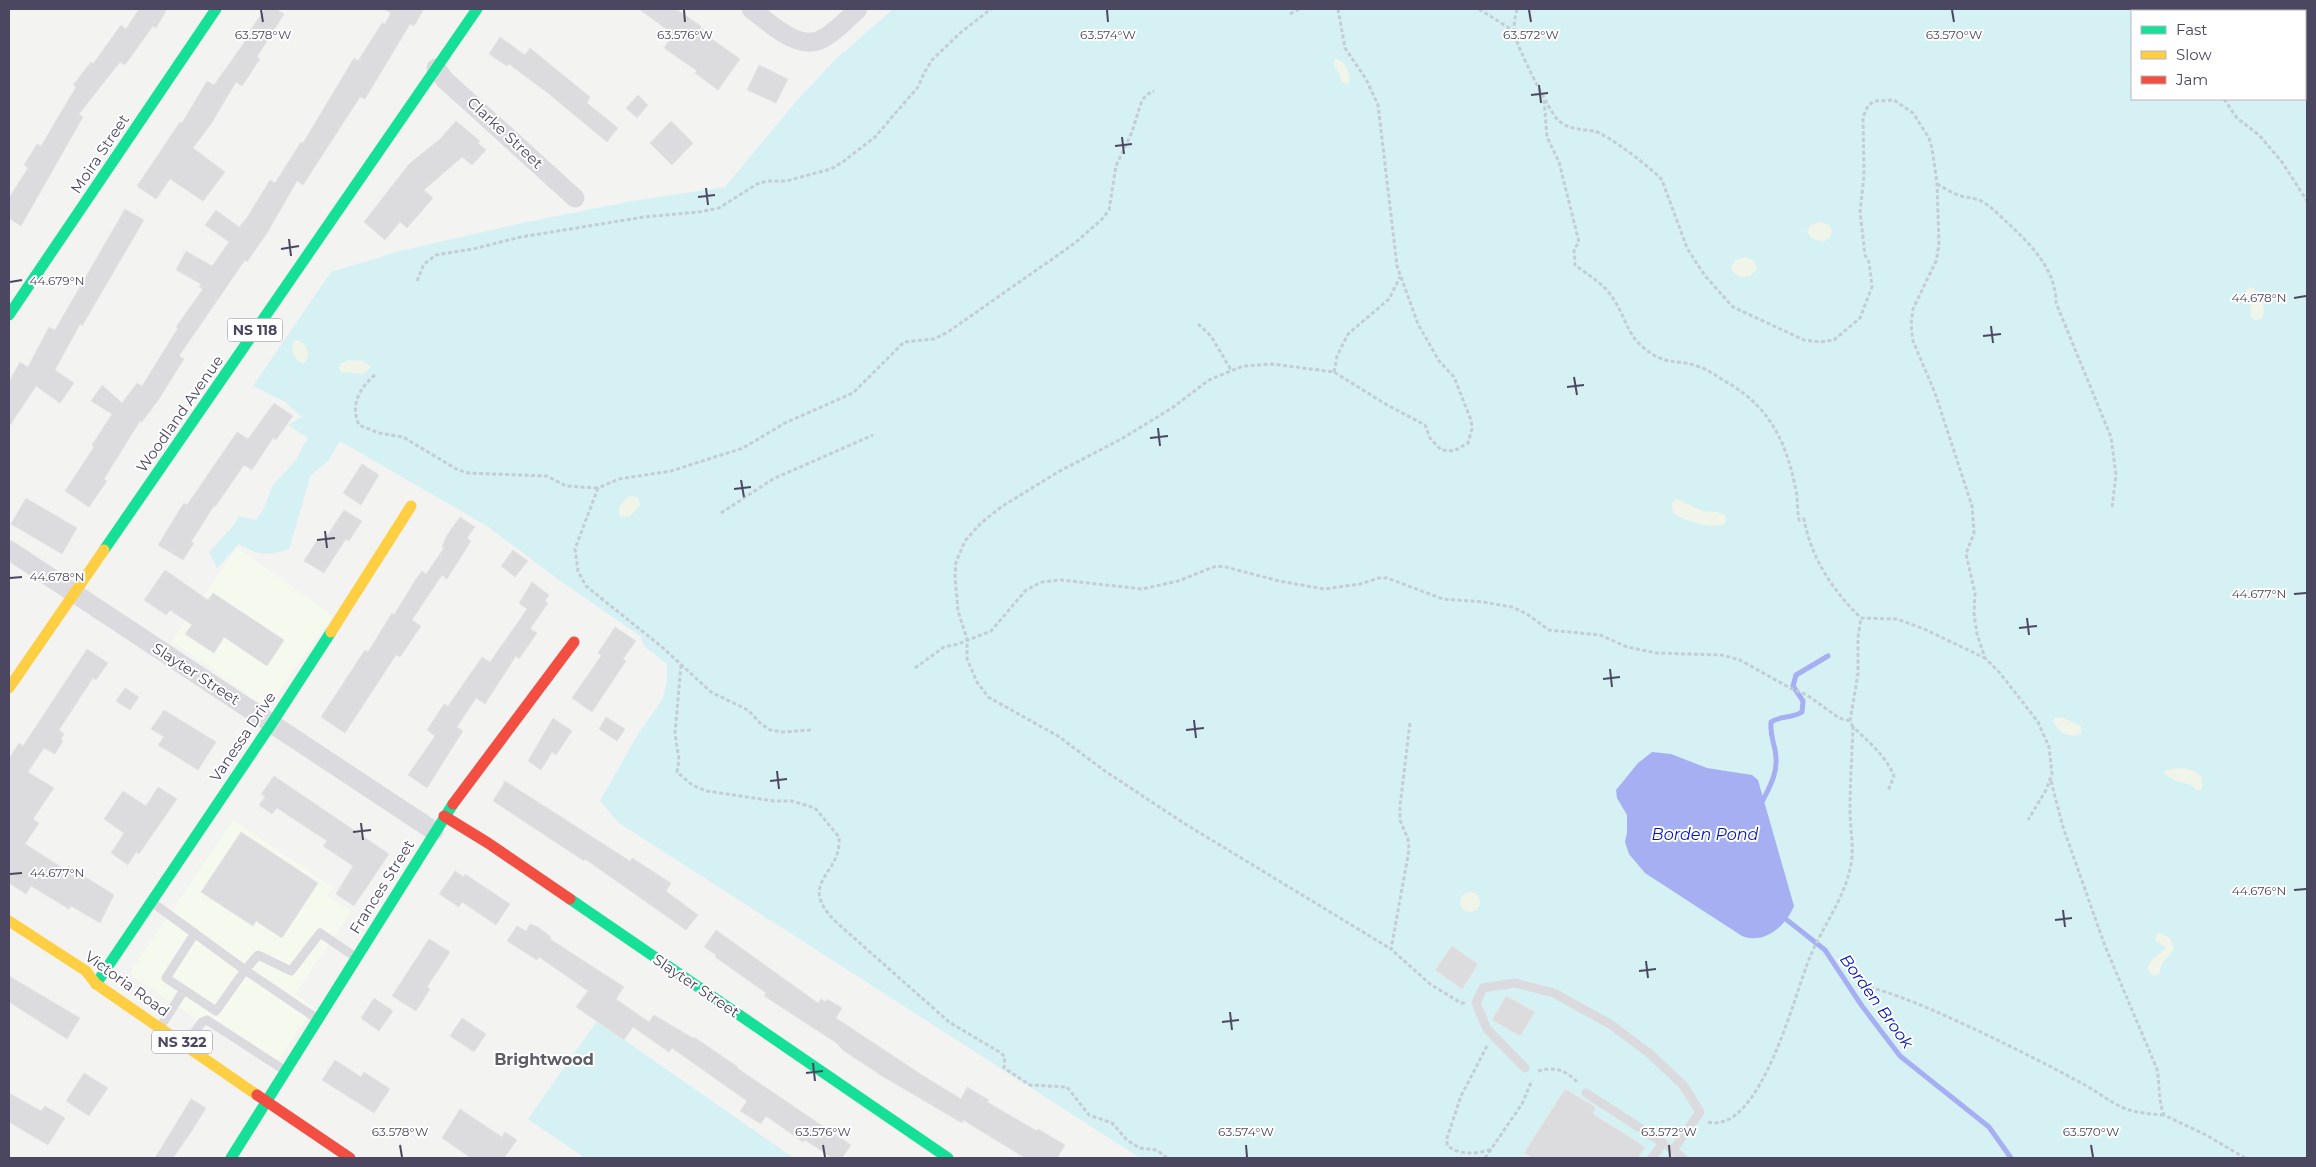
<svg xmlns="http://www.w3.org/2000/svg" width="2316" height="1167" viewBox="0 0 2316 1167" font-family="Montserrat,sans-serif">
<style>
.commercial{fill:#f5f9ee}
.green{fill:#d6f1f3}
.sand{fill:#f0f4e9}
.water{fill:#a7aff3}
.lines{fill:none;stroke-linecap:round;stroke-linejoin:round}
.stream{stroke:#a7aff3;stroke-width:5}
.building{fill:#dcdbde;stroke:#e5e4e5}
.path{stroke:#c4cdd3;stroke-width:3;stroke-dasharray:4 2.5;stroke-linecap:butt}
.lane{stroke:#dadadf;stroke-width:9}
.street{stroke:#dadadf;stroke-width:19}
.fast{stroke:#16e098;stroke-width:11}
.slow{stroke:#ffcf43;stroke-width:11}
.jam{stroke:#f24e42;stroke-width:11}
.ticks{fill:none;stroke:#4b4761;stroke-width:2}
.labels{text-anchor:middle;stroke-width:4;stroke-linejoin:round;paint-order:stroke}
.shield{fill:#fff;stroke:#817e90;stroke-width:1}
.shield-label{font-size:14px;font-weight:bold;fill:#4b4761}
.street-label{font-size:15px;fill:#4b4761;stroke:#fff}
.water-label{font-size:16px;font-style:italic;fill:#0013bb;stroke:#fff}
.neighbourhood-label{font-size:16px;font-weight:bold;fill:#5f5d67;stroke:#fff}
.ticks-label{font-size:12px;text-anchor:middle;fill:#4b4761;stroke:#fff;stroke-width:4;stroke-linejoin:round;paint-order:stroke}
</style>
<rect width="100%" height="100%" fill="#f3f3f2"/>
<g class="commercial">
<polygon points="237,548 333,616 267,708 172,641"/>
<polygon points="233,820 333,888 327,896 351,911 295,994 314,1007 272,1069 129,974"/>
</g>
<g class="green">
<path d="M893,9H2219L2223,11H2132V99H2305V59L2307,60V1158H1140L619,823L600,801L638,734L662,700L667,682V664L645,647L640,636L559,580L487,526L340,441L328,461L311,475L289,549C268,556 259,556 239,544L217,568L209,552L234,525L239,516L256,520L264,508L273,485L295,461L308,438L288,425L302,417L285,402L253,386L331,272L400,251L522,223L632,201L725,187L798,99L837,58Z"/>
<polygon points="597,1021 794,1158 585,1158 528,1119"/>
</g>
<g class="sand">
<path d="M1334,59C1345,59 1349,72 1350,81L1348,84L1341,81L1339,73L1334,66Z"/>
<path d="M1820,222L1829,225L1832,230L1831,236L1825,241C1817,241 1809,239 1807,230L1811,225Z"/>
<polygon points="1746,257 1754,261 1757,269 1750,276 1740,277 1733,272 1731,266 1736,260"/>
<path d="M2251,287C2261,291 2267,309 2262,319L2254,320L2251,317V307L2244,294L2247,289Z"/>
<path d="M297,340C307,343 309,351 307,360L303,364C294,360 290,350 294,341Z"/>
<polygon points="348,360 363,361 371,367 364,374 341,372 339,368 340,364"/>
<path d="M630,496L638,497L640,505L630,516L620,517C616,509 622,501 630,496Z"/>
<path d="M1677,499L1702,511L1717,512L1725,515L1726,522C1716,532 1683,520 1673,513L1672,503Z"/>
<path d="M2055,718H2064L2081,726V734C2070,739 2058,732 2053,721Z"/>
<path d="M2172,769C2183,768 2196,768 2202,778V789L2197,790L2191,785L2173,780L2164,773L2165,771Z"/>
<circle cx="1470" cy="902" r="10"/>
<path d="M2160,933L2170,938L2174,949L2162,963L2159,974L2154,976L2148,971C2149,957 2158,957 2166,948L2155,940L2157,934Z"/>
</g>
<path class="water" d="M1652,752L1671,754L1707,768L1752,775L1758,780L1794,906C1786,926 1764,945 1742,936L1645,873L1629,854L1625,842L1627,833V815L1617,798L1616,790L1638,763Z"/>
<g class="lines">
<g class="stream">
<path d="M1763,800C1772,783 1779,769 1775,750C1773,740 1770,733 1771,722C1781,715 1791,719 1802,712L1803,701L1793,686L1796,675L1828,656"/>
<polyline points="1787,920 1825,950 1862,1006 1900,1056 1989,1127 2011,1158"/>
</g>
</g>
<g class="building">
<polygon points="139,9 167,9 156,28 153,26 125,65 120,62 79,114 83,117 21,226 9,218 9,198 28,168 24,165 37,144 41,146 76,87 73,85 91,62 93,64 121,25 126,29"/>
<polygon points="265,9 276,9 284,14 257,57 260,59 242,86 236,82 211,124 193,148 225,172 203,201 170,179 156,199 137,186 180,122 182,123 207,81 214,85 251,33 249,32"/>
<polygon points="384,9 424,9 414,26 410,24 365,99 360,97 303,185 297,181 267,233 247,262 245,260 179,356 184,359 159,399 142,422 140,421 104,479 107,481 89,507 65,491 94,447 92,445 112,414 91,401 102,385 122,403 137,383 142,386 178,328 176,327 203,289 199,287 201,284 176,270 186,251 212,266 229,242 205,225 216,210 239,227 246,219 270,180 275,183 301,142 303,143 354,58 358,61 382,23 385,24 391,13"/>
<polygon points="639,9 676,9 701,26 700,27 707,32 706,35 740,59 718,90 695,73 697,71 664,48 673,34"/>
<polygon points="500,37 525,55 530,48 590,97 587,103 618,128 607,142 549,94 509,64 507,66 489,54"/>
<polygon points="759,65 788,79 776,103 747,90"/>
<polygon points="638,95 648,105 637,118 626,108"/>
<polygon points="456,121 480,141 478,143 486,150 472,165 462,157 424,190 433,198 407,228 400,222 385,240 364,222 409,164 440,139"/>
<polygon points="671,121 693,143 672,165 650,143"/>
<polygon points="125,209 144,220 82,326 80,324 55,370 74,383 60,403 36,386 9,427 9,382 20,362 28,367 49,327 55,330"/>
<polygon points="274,403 293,416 276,440 273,438 252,470 244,465 215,507 214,506 191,542 194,543 183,560 158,545 180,509 184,503 187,505 237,432 248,439"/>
<polygon points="362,464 379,475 361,505 343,493"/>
<polygon points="26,498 77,528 62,554 11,524"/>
<polygon points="344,510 362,521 349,541 346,539 324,573 304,561 318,539 323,542"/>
<polygon points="460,517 475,527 467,538 471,541 447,579 442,575 412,620 421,626 400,657 396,655 345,733 321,717 365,650 368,652 392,613 394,615 416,579 422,571 426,574 444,548 442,547 447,535"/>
<polygon points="513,550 528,561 515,577 501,566"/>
<polygon points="165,570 208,600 213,593 284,640 267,666 224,637 214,653 185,634 192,625 170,610 166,615 144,600"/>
<polygon points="532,582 549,595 545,601 548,603 530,629 537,633 519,659 516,656 485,704 476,698 457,727 463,731 427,788 408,775 435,736 427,730 444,704 448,706 482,657 490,662 527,609 519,603"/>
<polygon points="615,627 636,641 623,659 626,661 592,712 572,698 601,656 598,653"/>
<polygon points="87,649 108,663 96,680 93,678 59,730 64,734 61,739 63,741 55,754 44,748 28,772 54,788 33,819 39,823 25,844 66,870 68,866 114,895 100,923 71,906 69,909 31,886 26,894 9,883 9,759 19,743 23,746"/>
<polygon points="125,688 139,697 130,710 116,701"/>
<polygon points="164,710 216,742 198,770 158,745 164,737 151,729"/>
<polygon points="606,717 625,729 617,741 599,729"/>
<polygon points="553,718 572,731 556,755 552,752 541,770 528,761"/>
<polygon points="274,776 389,854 354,906 336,894 353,866 323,846 327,841 277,808 272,814 259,805 265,797 261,794"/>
<polygon points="505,781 630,861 632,858 671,883 666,891 698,915 686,930 585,859 584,861 493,801"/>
<polygon points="158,787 177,799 139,854 136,852 128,865 111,853 124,833 104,819 123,791 146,806"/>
<polygon points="241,832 318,883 282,938 256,921 253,926 201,892"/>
<polygon points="455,871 464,877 465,874 510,904 496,925 462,902 459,907 439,894"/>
<polygon points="530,924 538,927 551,937 550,939 624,987 616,999 649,1022 654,1015 693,1038 694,1037 738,1067 737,1068 851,1145 842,1158 832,1158 805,1140 803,1142 766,1116 761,1124 740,1111 747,1101 672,1048 669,1052 633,1027 624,1040 576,1007 588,991 539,957 537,960 507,941 517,926 526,931"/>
<polygon points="716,930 818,1003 821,999 826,1002 827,999 842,1008 836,1018 922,1075 961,1099 967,1087 989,1100 987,1102 1037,1131 1038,1129 1065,1145 1057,1158 1025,1158 963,1120 962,1123 882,1076 844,1051 835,1042 764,996 766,993 715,957 716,955 704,947"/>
<polygon points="429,939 450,952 427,987 430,989 416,1011 392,996"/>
<polygon points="1452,946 1478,964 1462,989 1435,970"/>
<polygon points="9,976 80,1018 67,1039 9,1002"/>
<polygon points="1506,996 1535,1012 1520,1036 1492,1020"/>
<polygon points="374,998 393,1011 379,1031 361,1018"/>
<polygon points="462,1018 486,1034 474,1052 450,1036"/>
<polygon points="335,1060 361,1077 364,1072 390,1089 374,1113 322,1080"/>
<polygon points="84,1073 108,1088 89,1116 66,1101"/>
<polygon points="1565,1089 1595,1107 1593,1114 1645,1147 1638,1158 1533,1158 1524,1153"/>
<polygon points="9,1093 41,1111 45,1106 65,1118 48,1145 9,1122"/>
<polygon points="191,1099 206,1108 193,1129 173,1158 155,1158"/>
<polygon points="460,1109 502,1137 505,1132 517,1140 504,1158 471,1158 442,1138"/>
</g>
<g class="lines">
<g class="path">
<polyline points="1338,9 1345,48 1366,79 1378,105 1397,266 1418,324 1439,361 1454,377 1471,420 1472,429 1468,443 1454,451 1441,450 1430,438 1425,425 1387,405 1334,372 1272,364 1243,366 1209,380 1172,408 1123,438 1058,472 1001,507 980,524 965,541 956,562 955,576 958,611 967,639 967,659 977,682 988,697 1058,736 1105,771 1182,822 1391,949"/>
<polyline points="1479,9 1514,31"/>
<path d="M1517,9C1515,18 1513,26 1515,35C1516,45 1550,113 1558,120C1569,130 1581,129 1594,131C1607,134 1653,169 1662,180L1687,248L1705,276L1733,307L1804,340L1820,342L1834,340L1860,318L1872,287L1869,262L1865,255L1860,212L1864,176L1863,117L1868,106L1874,101L1894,100L1913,113L1929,138L1932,148L1937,183L1939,245L1936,261L1913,309L1911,325L1913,341L1935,393L1972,506L1974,533L1966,554L1975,593L1974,614L1977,634L1985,658L2000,673L2038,722L2049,747L2052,774L2046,790L2028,820"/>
<polyline points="2136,9 2140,11"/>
<polyline points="1290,14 1299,9"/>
<polyline points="2224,99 2237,118 2259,135 2282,162 2307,201"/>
<path d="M1544,100L1547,137L1559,162L1579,242L1574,249L1575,265C1587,274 1604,284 1612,297C1625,314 1626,334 1644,348C1666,367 1677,358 1700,367C1711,371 1720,379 1730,384C1772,410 1786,443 1796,490C1798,500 1797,511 1799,520L1804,519C1811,558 1833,591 1861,618L1897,619L1924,629L1985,658"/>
<path d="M1937,184C1945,188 1953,194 1961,196C1969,198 1976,198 1983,202C1993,208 2001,217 2010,225C2032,246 2056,270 2056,303L2111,437L2116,475L2112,508"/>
<polyline points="417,281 424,264 436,255 473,249 521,237 644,217 699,212 719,208 757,184 767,181 786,181 831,169 844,161 875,137 918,87 924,73 932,60 960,33 991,9"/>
<polyline points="1198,324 1211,336 1231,370"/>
<polyline points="1334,372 1337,356 1348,334 1389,299 1400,277"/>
<path d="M375,375C359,388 350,406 359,425L379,433L403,437L458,470L469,473L547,476L566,486L598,488"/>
<polyline points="721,513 773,479 873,435"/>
<path d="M681,665L675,733L679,760L677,772L692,785L707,791L774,801H792L815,808L839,837C842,876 796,881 835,921L949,1022L1001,1053L1005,1057L1004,1068L1030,1085L1067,1087L1089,1115L1112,1123L1127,1140L1139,1148L1157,1150L1167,1158"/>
<polyline points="915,668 944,647 958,644 991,631 1026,590 1042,582 1061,580 1142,589 1178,581 1216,566 1226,567 1279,581 1324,589 1360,584 1379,578 1387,578 1443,599 1483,602 1512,607 1527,614 1549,630 1600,635 1627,647 1656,653 1722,655 1740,660 1790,688 1807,695 1839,718 1850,721"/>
<polyline points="1410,723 1400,806 1400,820 1408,839 1409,850 1391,949 1430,984 1461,1003 1465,1003"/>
<polyline points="1853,727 1850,721 1858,674 1858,637 1861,618"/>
<polyline points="811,730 783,732 770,730 760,723 748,710 711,692 662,647 586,586 578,571 575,549 598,488 619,479 671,471 743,448 785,423 853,393 904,342 934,339 948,332 1075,243 1102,219 1109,210 1116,166 1132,132 1141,103 1146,95 1154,91"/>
<path d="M2051,781L2063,827L2105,946L2157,1069C2160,1085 2158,1100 2164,1115L2206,1135L2245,1158"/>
<path d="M1857,987C1884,980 2051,1066 2083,1084C2098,1092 2111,1103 2126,1109C2138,1113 2151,1114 2164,1115"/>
<path d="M1487,1046L1461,1096L1447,1138V1145C1458,1156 1478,1154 1492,1149"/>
<path d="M1538,1071C1555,1066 1566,1070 1578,1083"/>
<path d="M1708,1122C1761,1135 1795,992 1810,957C1823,925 1849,893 1852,856C1853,841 1850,826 1850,811C1850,783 1852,755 1853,727C1868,741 1886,756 1894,776L1888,791"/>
<polyline points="1485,1158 1522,1104 1532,1080"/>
</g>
<g class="lane">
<polyline points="153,903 245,970 316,1018"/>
<polyline points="195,933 166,978 216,1011 245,970 258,955 291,971 320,933 354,956"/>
<polyline points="161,1026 184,990"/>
<polyline points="186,1044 202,1022 207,1020 284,1070"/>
<polyline points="1525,1068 1487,1029 1476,1003 1483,988 1515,983 1554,993 1610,1024 1649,1053 1683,1085 1700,1112 1673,1150"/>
<polyline points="1586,1093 1663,1143 1652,1158"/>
<polyline points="1670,1148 1683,1158"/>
</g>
<g class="street">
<path d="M751,9C769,22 798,52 822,39C836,32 847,19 858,9"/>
<polyline points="436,68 445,80 575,198"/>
<polyline points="9,550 434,831"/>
</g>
<g class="fast">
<polyline points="9,315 216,9"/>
<polyline points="104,550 477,9"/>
<polyline points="570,899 948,1158"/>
<polyline points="96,984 272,723 331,632"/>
<polyline points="231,1158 453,804"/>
</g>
<g class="slow">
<polyline points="331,632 411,506"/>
<polyline points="9,688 104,550"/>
<polyline points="9,921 86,971 96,984 257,1095"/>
</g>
<g class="jam">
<polyline points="453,804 574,642"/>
<polyline points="444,816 488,843 570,899"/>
<polyline points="257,1095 350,1158"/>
</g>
</g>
<path class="ticks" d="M261,10L263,22M684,10L685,22M1107,10L1108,22M1529,10L1531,22M1952,10L1954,22M1539,85L1541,103M1531,95L1548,93M1122,137L1124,154M1115,146L1132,144M706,188L708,205M698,197L715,195M289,239L291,256M281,249L299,246M10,282L22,280M2294,298L2306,296M1991,326L1993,343M1983,336L2001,334M1574,377L1577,395M1567,387L1584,385M1158,428L1160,446M1150,438L1168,436M741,480L744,497M734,489L751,487M325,531L327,548M317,540L335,538M10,578L22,577M2294,594L2306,593M2027,618L2029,635M2019,628L2037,626M1610,669L1612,687M1603,679L1620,677M1194,720L1196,738M1186,730L1204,728M777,771L779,789M770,781L787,779M361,823L363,840M353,832L371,830M10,874L22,873M2294,890L2306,889M2063,910L2065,927M2055,920L2072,918M1646,961L1648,978M1639,971L1656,969M1230,1012L1232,1030M1222,1022L1239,1020M813,1063L815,1081M806,1073L823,1071M400,1145L402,1157M823,1145L825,1157M1246,1145L1247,1157M1669,1145L1670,1157M2091,1145L2093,1157"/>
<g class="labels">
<g class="shield">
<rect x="227.5" y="318.5" width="55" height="23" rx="4"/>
<rect x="152" y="1030.5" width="60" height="23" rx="4"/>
</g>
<g class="shield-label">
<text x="255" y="335">NS 118</text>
<text x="182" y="1047">NS 322</text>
</g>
<g class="street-label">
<text transform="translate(505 133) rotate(43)" y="5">Clarke Street</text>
<text transform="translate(100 154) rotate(-56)" y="5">Moira Street</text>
<text transform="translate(180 414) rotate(-55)" y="5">Woodland Avenue</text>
<text transform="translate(196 674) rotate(33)" y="5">Slayter Street</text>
<text transform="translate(243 737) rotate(-56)" y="5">Vanessa Drive</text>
<text transform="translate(382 887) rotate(-58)" y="5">Frances Street</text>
<text transform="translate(127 984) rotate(36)" y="5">Victoria Road</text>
<text transform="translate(696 986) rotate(34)" y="5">Slayter Street</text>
</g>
<g class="water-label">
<text x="1705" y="840">Borden Pond</text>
<text transform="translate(1877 1001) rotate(54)" y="6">Borden Brook</text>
</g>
<g class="neighbourhood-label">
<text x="544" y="1065">Brightwood</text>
</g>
</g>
<g class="ticks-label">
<text x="263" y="39">63.578°W</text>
<text x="685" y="39">63.576°W</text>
<text x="1108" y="39">63.574°W</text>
<text x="1531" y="39">63.572°W</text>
<text x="1954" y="39">63.570°W</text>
<text x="57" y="285">44.679°N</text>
<text x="2259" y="302">44.678°N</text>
<text x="57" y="581">44.678°N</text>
<text x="2259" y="598">44.677°N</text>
<text x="57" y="877">44.677°N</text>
<text x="2259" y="895">44.676°N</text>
<text x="400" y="1136">63.578°W</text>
<text x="823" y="1136">63.576°W</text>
<text x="1246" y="1136">63.574°W</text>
<text x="1669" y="1136">63.572°W</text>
<text x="2091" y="1136">63.570°W</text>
</g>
<rect width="2316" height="1167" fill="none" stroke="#4b4761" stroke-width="20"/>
<rect x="2131" y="10" width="175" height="90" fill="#ffffff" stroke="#b7b5c0"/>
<rect x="2141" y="26" width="25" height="8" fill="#16e098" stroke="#b7b5c0"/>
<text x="2176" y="35" font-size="15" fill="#4b4761">Fast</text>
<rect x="2141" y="51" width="25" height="8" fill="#ffcf43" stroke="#b7b5c0"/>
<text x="2176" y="60" font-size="15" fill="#4b4761">Slow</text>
<rect x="2141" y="76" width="25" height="8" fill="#f24e42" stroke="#b7b5c0"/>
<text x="2176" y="85" font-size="15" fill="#4b4761">Jam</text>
</svg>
